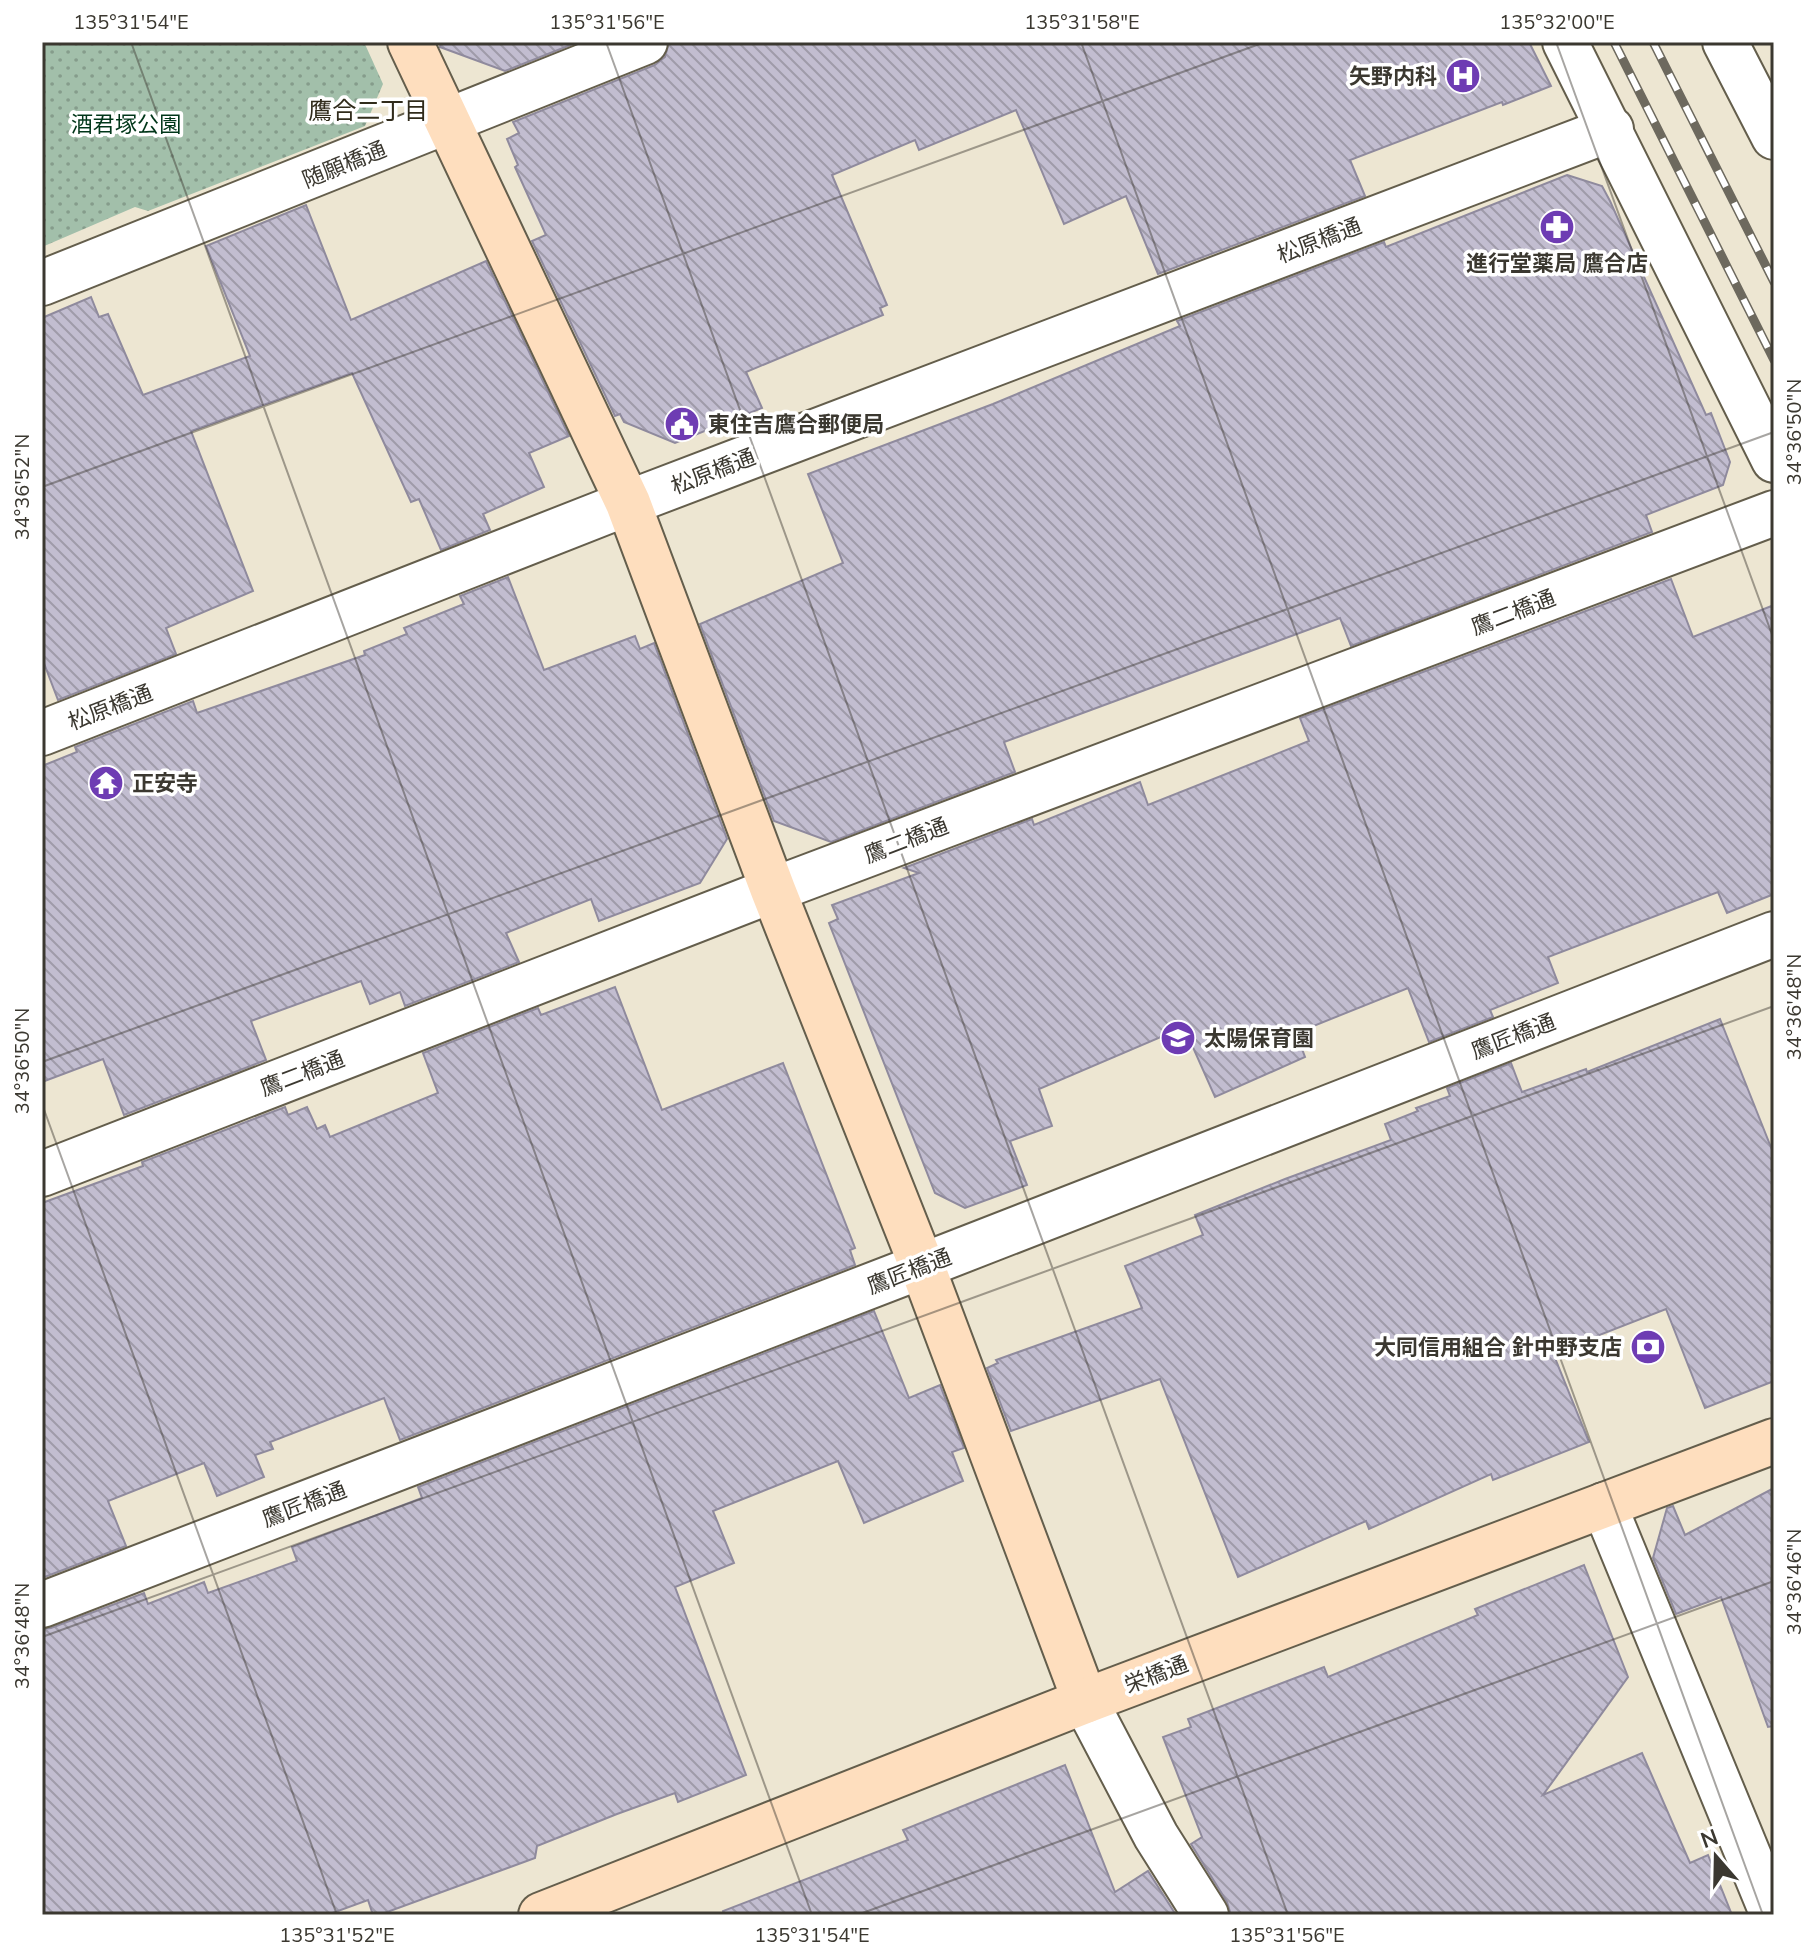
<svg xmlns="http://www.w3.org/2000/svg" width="1816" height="1957" viewBox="0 0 1816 1957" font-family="'Nunito Sans','Noto Sans JP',sans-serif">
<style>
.park{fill:url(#park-dots)}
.building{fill:url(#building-back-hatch);stroke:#8f8a9d;stroke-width:2}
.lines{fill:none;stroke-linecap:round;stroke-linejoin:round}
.street-casing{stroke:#645e4c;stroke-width:48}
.secondary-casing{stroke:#645e4c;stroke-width:48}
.street{stroke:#fff;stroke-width:44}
.secondary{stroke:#fedebe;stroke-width:44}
.rail-casing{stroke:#6d695e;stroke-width:9}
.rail{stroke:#fff;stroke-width:6;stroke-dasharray:18;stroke-linecap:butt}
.ticks{fill:none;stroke:#3b3830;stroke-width:2;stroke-opacity:0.45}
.labels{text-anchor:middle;stroke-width:7;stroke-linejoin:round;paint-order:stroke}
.poi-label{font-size:22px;font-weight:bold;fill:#3b3830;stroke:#fff;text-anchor:start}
.park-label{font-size:22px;fill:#003619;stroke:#fff}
.street-label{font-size:22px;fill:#3b3830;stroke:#fff}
.neighbourhood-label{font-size:24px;fill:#302b1b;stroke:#fff}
.neatline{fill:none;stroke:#3b3830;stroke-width:3}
.ticks-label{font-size:20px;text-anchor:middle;fill:#3b3830}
</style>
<defs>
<pattern id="park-dots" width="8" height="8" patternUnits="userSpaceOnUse" patternTransform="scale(2)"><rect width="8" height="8" fill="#a2bfaa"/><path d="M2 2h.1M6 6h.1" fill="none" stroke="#859c8b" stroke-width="1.8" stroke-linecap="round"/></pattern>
<pattern id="building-back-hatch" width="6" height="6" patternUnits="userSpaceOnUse" patternTransform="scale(2)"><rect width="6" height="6" fill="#c2bdd0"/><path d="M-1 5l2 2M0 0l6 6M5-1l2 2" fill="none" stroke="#9f9ba9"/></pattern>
</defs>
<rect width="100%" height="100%" fill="#ede6d2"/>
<polygon class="park" points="42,42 364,42 383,84 365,126 148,211 135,207 42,247"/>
<g class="building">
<polygon points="441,42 578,42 505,71 440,47"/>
<polygon points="669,42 1529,42 1551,86 1503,105 1502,102 1350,160 1365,196 1158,274 1126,196 1064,224 1016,110 919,150 915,140 832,175 887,305 880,308 883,315 746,372 762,408 675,443 624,422 620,414 615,416 532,241 546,235 515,167 518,165 507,139 519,133 513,122 655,65 665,57"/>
<polygon points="1567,175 1602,186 1610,201 1706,415 1711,413 1730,462 1723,485 1646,515 1652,532 1351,646 1340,618 1004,742 1015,772 831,842 774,821 700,624 843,563 808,474 993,404 1180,326 1177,321 1384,242 1386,247"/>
<polygon points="306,205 351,320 486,261 569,436 529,453 544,487 483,514 490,530 441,550 419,499 411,502 352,373 191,431 253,591 166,628 176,654 58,700 42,658 42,318 91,297 99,317 108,314 143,395 250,356 206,246"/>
<polygon points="508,577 544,670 635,636 640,649 654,643 727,839 700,883 599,921 591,899 506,933 519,962 405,1006 400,992 370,1004 361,981 251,1021 266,1060 124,1115 103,1059 42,1082 42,766 77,752 75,747 193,701 197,713 365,655 364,651 407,634 404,628 464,604 460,596"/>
<polygon points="1671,579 1693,637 1774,605 1774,894 1727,913 1718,892 1548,957 1558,983 1490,1010 1493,1017 1429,1042 1408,988 1296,1033 1305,1057 1215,1097 1184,1027 1039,1089 1052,1126 1010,1141 1027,1185 965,1208 935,1193 829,923 838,919 832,905 919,873 904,868 1032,819 1034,825 1140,782 1148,805 1309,741 1300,718"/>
<polygon points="615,987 662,1110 783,1063 855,1248 850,1250 855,1265 400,1440 384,1398 270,1442 273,1449 255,1455 264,1477 217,1496 204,1463 108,1501 126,1546 42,1578 42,1203 143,1166 142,1162 285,1107 288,1115 307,1107 317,1129 325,1125 330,1137 438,1093 423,1053 538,1008 541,1015"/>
<polygon points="1720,1019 1774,1155 1774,1381 1705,1408 1666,1309 1553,1353 1589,1442 1493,1480 1491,1474 1369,1529 1366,1521 1238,1577 1160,1379 1011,1431 987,1368 998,1363 996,1360 1142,1308 1125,1266 1203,1235 1195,1215 1285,1179 1391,1140 1385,1124 1418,1111 1416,1108 1450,1096 1447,1088 1511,1063 1522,1092 1586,1069 1587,1072"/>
<polygon points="874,1311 909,1398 940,1385 964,1448 952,1452 963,1481 864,1523 838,1461 713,1511 734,1563 675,1587 746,1775 678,1802 675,1793 617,1814 537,1846 535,1858 379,1915 373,1915 368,1900 327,1915 42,1915 42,1629 51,1628 144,1593 148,1604 204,1582 208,1593 297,1561 292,1547 422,1498 418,1487"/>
<polygon points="1774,1488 1774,1726 1768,1727 1721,1597 1676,1614 1653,1558 1667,1508 1673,1506 1685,1535"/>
<polygon points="1584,1565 1628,1677 1543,1795 1642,1753 1690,1863 1708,1855 1732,1915 1231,1915 1227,1902 1191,1844 1202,1837 1163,1737 1191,1727 1188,1719 1324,1667 1328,1677 1478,1615 1475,1609"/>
<polygon points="1065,1765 1115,1892 1148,1871 1176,1915 724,1915 723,1911 908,1840 903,1830"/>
</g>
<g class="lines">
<defs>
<g id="street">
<polyline points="1565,42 1774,460"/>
<polyline points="1725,42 1774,137"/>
<polyline points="42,283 645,42"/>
<polyline points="42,733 628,503 1611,129"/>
<polyline points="42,1174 773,890 1774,513"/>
<polyline points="1604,1505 1773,1915"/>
<polyline points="42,1605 922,1266 1774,934"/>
<polyline points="1085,1701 1156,1836 1206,1915"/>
</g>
<g id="secondary">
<polyline points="410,42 628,503 773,890 922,1266 1085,1701"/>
<polyline points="541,1915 1085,1701 1774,1441"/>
</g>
</defs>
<use href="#street" class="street-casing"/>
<use href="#secondary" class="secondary-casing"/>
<use href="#street" class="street"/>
<use href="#secondary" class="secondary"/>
<defs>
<g id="rail">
<polyline points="1614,42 1774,360"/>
<polyline points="1653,42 1774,282"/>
</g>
</defs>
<use href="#rail" class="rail-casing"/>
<use href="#rail" class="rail"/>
</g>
<path class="ticks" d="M131,42L812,1915M606,42L1288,1915M1081,42L1763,1915M1556,42L1774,640M42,487L1265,42M42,1062L1774,432M42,1104L337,1915M42,1637L1774,1006M857,1915L1774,1581"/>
<defs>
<symbol id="hospital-disc" viewBox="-11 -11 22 22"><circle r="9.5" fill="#6e3cb3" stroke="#fff"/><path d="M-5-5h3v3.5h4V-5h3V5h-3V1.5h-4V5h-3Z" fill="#fff"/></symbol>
<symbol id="pharmacy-disc" viewBox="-11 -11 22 22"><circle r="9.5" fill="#6e3cb3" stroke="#fff"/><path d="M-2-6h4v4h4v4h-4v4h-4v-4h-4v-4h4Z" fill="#fff"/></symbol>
<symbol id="civic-disc" viewBox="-11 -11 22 22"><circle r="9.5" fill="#6e3cb3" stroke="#fff"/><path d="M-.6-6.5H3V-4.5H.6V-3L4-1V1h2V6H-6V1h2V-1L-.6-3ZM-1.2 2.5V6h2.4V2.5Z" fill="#fff"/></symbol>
<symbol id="temple-disc" viewBox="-11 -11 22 22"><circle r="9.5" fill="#6e3cb3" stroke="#fff"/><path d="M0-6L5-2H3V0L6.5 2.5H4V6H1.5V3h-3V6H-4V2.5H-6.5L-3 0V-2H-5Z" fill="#fff"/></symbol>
<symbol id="school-disc" viewBox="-11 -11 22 22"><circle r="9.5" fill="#6e3cb3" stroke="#fff"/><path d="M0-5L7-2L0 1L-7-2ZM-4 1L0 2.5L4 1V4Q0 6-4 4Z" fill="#fff"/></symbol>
<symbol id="bank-disc" viewBox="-11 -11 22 22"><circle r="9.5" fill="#6e3cb3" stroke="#fff"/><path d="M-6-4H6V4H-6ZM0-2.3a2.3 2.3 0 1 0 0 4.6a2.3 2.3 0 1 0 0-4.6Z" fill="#fff"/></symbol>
</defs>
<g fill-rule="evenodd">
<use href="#hospital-disc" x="1443" y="56" width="40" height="40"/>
<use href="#pharmacy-disc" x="1537" y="207" width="40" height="40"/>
<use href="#civic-disc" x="662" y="404" width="40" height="40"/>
<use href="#temple-disc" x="86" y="763" width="40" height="40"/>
<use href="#school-disc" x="1158" y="1018" width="40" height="40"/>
<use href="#bank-disc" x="1628" y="1327" width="40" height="40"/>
</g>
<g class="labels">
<g class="poi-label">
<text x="1437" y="84" text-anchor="end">矢野内科</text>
<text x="1557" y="271" text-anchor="middle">進行堂薬局 鷹合店</text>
<text x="708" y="432">東住吉鷹合郵便局</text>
<text x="132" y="791">正安寺</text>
<text x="1204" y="1046">太陽保育園</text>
<text x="1622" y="1355" text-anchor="end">大同信用組合 針中野支店</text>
</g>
<g class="park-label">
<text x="126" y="132">酒君塚公園</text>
</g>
<g class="street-label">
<text transform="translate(344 164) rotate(-22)" y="8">随願橋通</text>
<text transform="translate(1319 240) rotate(-21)" y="8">松原橋通</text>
<text transform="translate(713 471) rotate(-21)" y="8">松原橋通</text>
<text transform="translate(1513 612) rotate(-21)" y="8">鷹二橋通</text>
<text transform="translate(110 707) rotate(-21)" y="8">松原橋通</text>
<text transform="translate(906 840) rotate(-21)" y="8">鷹二橋通</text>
<text transform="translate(1513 1036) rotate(-21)" y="8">鷹匠橋通</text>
<text transform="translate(302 1073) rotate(-21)" y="8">鷹二橋通</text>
<text transform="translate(909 1271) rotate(-21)" y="8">鷹匠橋通</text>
<text transform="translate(304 1504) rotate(-21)" y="8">鷹匠橋通</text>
<text transform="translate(1156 1674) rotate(-21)" y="8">栄橋通</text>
</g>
<g class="neighbourhood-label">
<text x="368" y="119">鷹合二丁目</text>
</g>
</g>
<rect width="1816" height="1957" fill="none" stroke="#ffffff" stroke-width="88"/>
<g transform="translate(1716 1857) rotate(340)" stroke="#ffffff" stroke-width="6" paint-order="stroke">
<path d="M0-6L14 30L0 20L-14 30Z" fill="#3b3830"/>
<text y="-12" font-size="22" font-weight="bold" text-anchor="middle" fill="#3b3830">N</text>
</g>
<rect x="44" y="44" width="1728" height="1869" class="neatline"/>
<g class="ticks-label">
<text x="131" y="29">135°31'54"E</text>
<text x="607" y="29">135°31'56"E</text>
<text x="1082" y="29">135°31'58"E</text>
<text x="1557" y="29">135°32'00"E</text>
<text transform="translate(1794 432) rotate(-90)" y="7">34°36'50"N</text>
<text transform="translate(22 487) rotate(-90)" y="7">34°36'52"N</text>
<text transform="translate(1794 1007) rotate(-90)" y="7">34°36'48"N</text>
<text transform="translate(22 1061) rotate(-90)" y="7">34°36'50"N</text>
<text transform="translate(1794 1582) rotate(-90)" y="7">34°36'46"N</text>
<text transform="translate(22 1636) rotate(-90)" y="7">34°36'48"N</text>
<text x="337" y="1942">135°31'52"E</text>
<text x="812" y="1942">135°31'54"E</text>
<text x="1287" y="1942">135°31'56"E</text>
</g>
</svg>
